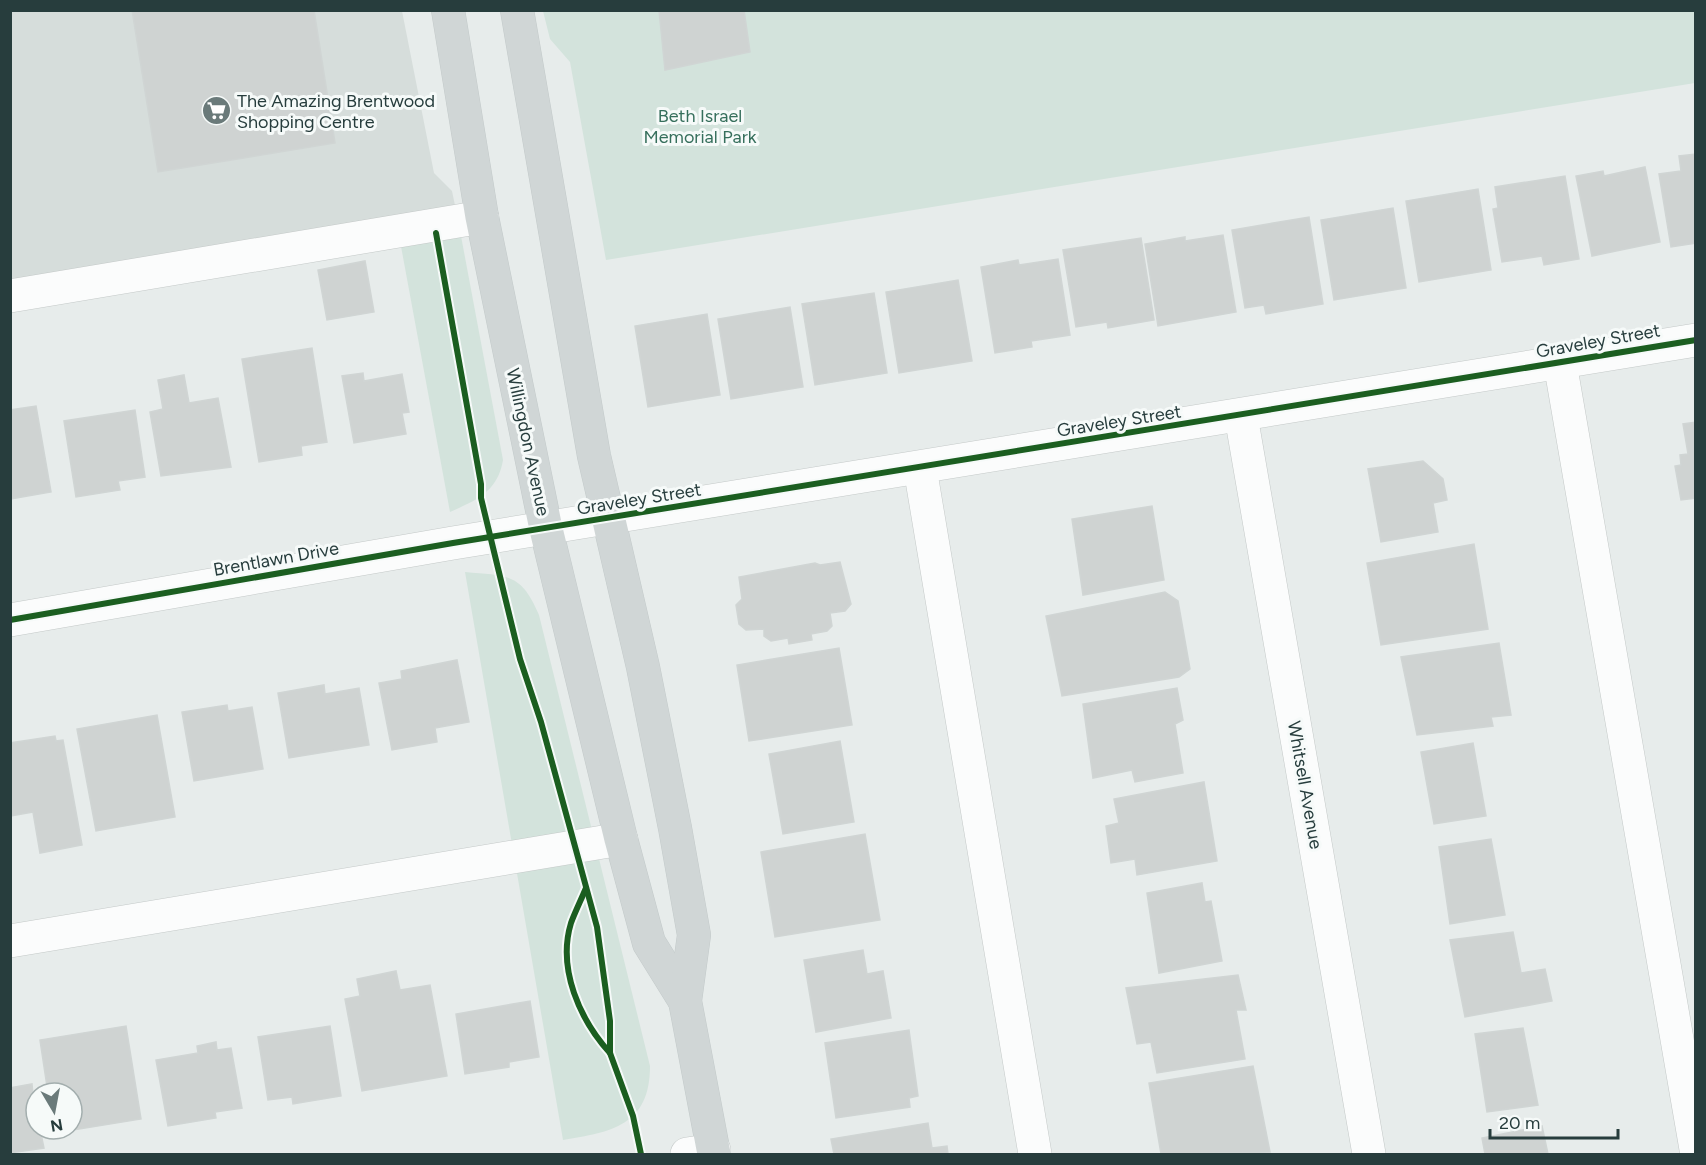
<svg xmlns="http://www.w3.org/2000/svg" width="1706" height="1165" viewBox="0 0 1706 1165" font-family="Figtree,sans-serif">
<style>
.built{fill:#d6dddb}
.green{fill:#d3e3dc}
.building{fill:#cfd3d2;stroke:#d0d5d4;stroke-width:1.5}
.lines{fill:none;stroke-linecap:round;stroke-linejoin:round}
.minor-casing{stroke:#c4c9c8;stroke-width:34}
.major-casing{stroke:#c3caca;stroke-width:34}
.minor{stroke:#fbfcfc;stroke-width:33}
.major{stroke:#d0d6d6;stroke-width:33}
.cycleway-casing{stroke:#f6faf9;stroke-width:10}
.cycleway{stroke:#1b5e20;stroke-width:6}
.labels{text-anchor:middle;stroke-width:6;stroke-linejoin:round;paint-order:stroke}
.poi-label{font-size:18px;fill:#273d3d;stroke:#f6faf9;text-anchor:start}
.park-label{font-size:18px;fill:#366f5c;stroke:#f6faf9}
.street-label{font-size:18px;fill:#273d3d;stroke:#f6faf9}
</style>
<rect width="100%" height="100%" fill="#e7eceb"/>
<polygon class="built" points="11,11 402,11 434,173 452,191 458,220 11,296"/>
<g class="green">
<polygon points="543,11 1695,11 1695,83 606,260 570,62 550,39"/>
<path d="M458,220L503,460C498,491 477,500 450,512L398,230Z"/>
<path d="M465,572C507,576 521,572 539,615L650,1066C650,1126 611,1132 563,1140Z"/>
</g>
<g class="building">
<polygon points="132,10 314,10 335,143 158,172"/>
<polygon points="659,10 744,10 750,52 665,70"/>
<polygon points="1696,154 1696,243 1671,247 1659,174 1681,171 1679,156"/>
<polygon points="1645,167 1660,242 1592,256 1576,176 1603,171 1604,176"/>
<polygon points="1565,176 1579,259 1544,265 1542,256 1502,262 1493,209 1498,208 1495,187"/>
<polygon points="1478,189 1491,270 1419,282 1406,201"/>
<polygon points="1393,208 1406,288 1334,300 1321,220"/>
<polygon points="1309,217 1323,304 1266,314 1264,305 1245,308 1232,230"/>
<polygon points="1223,235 1236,312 1158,326 1145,244 1185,237 1185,241"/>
<polygon points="1141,238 1154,320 1108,328 1107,322 1076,327 1063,250"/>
<polygon points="1058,259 1070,335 1031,341 1032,347 995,353 981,267 1018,260 1019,265"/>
<polygon points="365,261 374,312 327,320 318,270"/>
<polygon points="958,280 972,361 899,373 886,292"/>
<polygon points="874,293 887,373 815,385 802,304"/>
<polygon points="790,307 803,387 731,399 718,319"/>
<polygon points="707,314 720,395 648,407 635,326"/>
<polygon points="312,348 327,442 301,446 302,455 259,462 242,359"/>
<polygon points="363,373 364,381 402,374 409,412 402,413 406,434 354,443 342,376"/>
<polygon points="184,375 189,403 218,398 231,467 161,476 150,412 163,409 158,380"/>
<polygon points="36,406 51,492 10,499 10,410"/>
<polygon points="135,410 145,477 118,481 120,490 76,497 64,421"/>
<polygon points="1696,422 1696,498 1681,500 1675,466 1681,465 1680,455 1688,454 1683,424"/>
<polygon points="1423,461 1443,479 1447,500 1433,503 1438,532 1381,542 1368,469"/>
<polygon points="1152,506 1164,580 1083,595 1072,519"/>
<polygon points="1474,544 1488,629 1381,645 1367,563"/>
<polygon points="840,562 851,604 845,611 830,613 832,626 827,631 811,634 812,640 789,644 788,638 771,641 764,636 764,629 746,630 739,624 736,605 742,599 739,577 815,563 820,565"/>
<polygon points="1165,592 1178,601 1190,669 1179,677 1062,696 1046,616"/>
<polygon points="1499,643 1511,715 1491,717 1493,726 1417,735 1401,657"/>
<polygon points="839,648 852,725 749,741 737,665"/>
<polygon points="457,660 469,722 435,728 437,742 392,750 379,683 402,679 401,671"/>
<polygon points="324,685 325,694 359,688 369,745 289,758 278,693"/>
<polygon points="1177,688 1183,720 1175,724 1183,773 1135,782 1132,770 1093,778 1083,704"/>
<polygon points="227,705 228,711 252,707 263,769 194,781 182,712"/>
<polygon points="157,715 175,817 96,831 77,729"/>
<polygon points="55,736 56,741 63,740 82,845 40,853 33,812 10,816 10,743"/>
<polygon points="840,741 854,822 783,834 769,754"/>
<polygon points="1473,743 1486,816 1434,824 1421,752"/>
<polygon points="1204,782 1217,861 1137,875 1135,859 1111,863 1106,826 1119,823 1114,799"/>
<polygon points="865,834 880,920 775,937 761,852"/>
<polygon points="1491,839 1505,915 1450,924 1439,847"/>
<polygon points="1202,883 1205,902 1211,901 1222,961 1159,973 1147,893"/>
<polygon points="1513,932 1521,973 1545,969 1552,1001 1465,1017 1450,940"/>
<polygon points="863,950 867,974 883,971 891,1018 816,1032 804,960"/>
<polygon points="396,971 400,990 430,985 447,1076 362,1091 345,999 360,996 357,979"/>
<polygon points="1238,975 1246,1010 1236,1010 1245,1059 1157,1073 1151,1042 1137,1044 1126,988"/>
<polygon points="530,1001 539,1057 509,1062 509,1067 465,1074 456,1014"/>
<polygon points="126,1026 141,1119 55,1133 54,1129 72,1129 72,1093 48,1093 40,1040"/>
<polygon points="330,1026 341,1096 293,1104 292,1097 268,1100 258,1037"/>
<polygon points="1523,1028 1538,1105 1487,1112 1475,1034"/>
<polygon points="909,1030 918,1096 909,1098 910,1107 836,1118 825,1043"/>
<polygon points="216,1042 217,1050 231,1048 242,1108 215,1112 216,1118 168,1126 156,1060 198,1053 197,1046"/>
<polygon points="1253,1066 1270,1152 1161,1154 1149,1083"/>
<polygon points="32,1084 36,1129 40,1129 44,1148 10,1153 10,1088"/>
<polygon points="928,1123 932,1148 947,1146 948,1154 834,1154 831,1139"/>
<polygon points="1542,1126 1548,1154 1485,1154 1482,1138"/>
</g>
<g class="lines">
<defs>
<g id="minor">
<polyline points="10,296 482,217"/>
<polyline points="1560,363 1696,1149"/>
<polyline points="1241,416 1369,1154"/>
<polyline points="920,468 1035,1154"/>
<polyline points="10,620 453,543 1696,340"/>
<polyline points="10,941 621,839"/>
<polyline points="687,1154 714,1150"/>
</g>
<g id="major">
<polyline points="448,10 482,217 546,529 621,839 649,943 685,1001"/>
<polyline points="517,10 594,456 643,667 675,828 694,935 685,1001 714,1154"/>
</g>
</defs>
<use href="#minor" class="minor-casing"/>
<use href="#major" class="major-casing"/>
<use href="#minor" class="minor"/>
<use href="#major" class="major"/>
<defs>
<g id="cycleway">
<polyline points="436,233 481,484 481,498 520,659 541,722 597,927 610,1021 610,1053 633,1116 641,1154"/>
<polyline points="10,620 453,543 1696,340"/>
<path d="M586,888C581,900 575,912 571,923C557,969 580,1020 610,1053"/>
</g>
</defs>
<use href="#cycleway" class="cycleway-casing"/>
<use href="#cycleway" class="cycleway"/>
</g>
<defs>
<symbol id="supermarket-disc" viewBox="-11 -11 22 22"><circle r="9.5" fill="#6a7a7a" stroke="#f6faf9"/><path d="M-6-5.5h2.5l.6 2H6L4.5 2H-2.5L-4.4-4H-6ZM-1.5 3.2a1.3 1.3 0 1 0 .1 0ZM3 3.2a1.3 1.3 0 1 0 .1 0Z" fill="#fff"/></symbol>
</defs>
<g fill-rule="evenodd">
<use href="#supermarket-disc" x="200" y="94" width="33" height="33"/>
</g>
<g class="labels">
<g class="poi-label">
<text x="237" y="107">The Amazing Brentwood<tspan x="237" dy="21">Shopping Centre</tspan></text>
</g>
<g class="park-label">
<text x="700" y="122">Beth Israel<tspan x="700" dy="21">Memorial Park</tspan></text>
</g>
<g class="street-label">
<text transform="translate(1598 341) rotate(-10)" y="6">Graveley Street</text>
<text transform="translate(1119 421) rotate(-9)" y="6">Graveley Street</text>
<text transform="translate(528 442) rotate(78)" y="6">Willingdon Avenue</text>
<text transform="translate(639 499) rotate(-9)" y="6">Graveley Street</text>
<text transform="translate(276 559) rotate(-10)" y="6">Brentlawn Drive</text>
<text transform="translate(1305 785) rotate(80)" y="6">Whitsell Avenue</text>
</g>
</g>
<rect width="1706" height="1165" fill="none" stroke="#273d3d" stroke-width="24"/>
<g transform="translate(54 1111) rotate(170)"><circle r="28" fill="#f6faf9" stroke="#a3aeae" stroke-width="1.5"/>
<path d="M0-4.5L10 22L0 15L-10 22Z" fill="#6a7a7a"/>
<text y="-9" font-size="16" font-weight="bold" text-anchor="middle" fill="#273d3d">N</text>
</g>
<path d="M1490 1129v9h128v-9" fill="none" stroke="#273d3d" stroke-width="3"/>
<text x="1499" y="1129" font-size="18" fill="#273d3d" stroke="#f6faf9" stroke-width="4.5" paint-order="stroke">20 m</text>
</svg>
